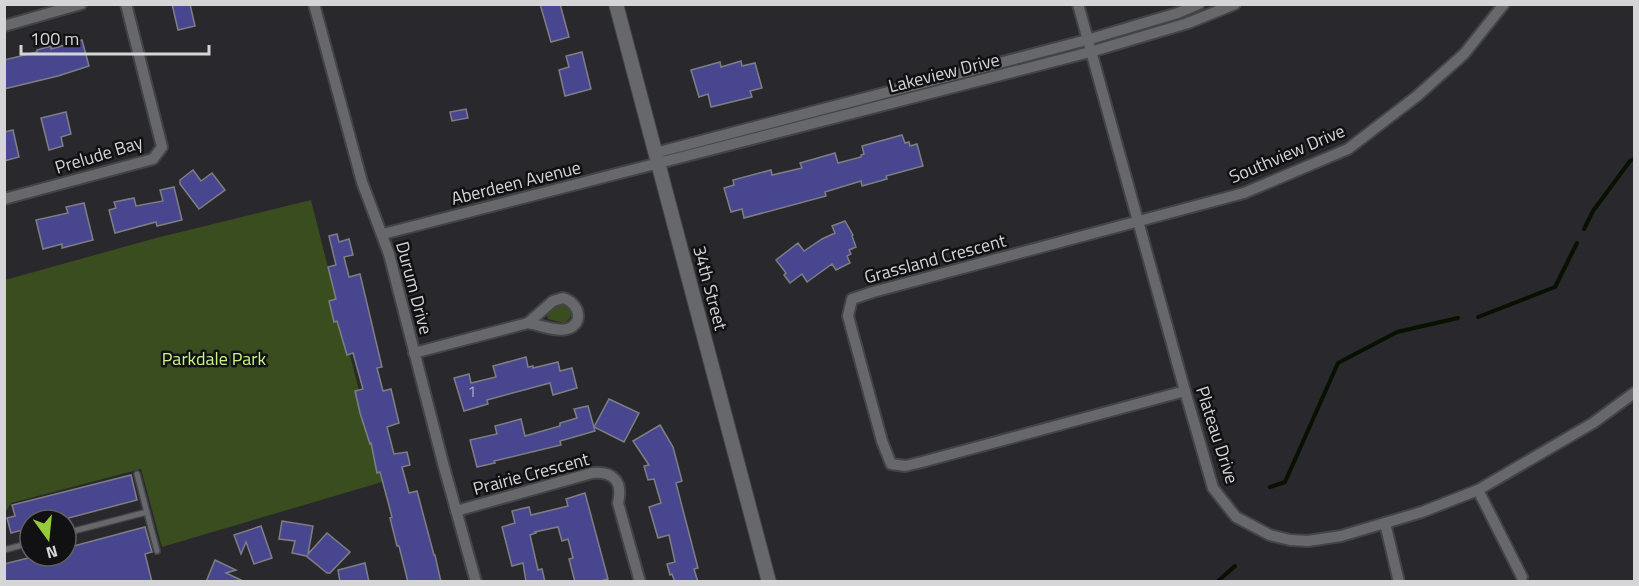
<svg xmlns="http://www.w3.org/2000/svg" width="1639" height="586" viewBox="0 0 1639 586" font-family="'Titillium Web',sans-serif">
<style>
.green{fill:#3a4d1f}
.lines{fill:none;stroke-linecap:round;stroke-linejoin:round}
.stream{stroke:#081100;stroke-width:4}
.building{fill:#494690;stroke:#7e7f83;stroke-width:1.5}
.service-casing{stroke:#444448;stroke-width:8}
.minor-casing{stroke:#444448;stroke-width:14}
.tertiary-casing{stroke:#444448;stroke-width:16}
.service{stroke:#67686c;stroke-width:5}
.minor{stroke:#67686c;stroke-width:10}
.tertiary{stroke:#67686c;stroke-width:14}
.labels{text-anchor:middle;stroke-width:5;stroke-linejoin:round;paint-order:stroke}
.number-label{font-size:15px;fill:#b2b1c6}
.street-label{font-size:18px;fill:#d5d5d8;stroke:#111113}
.park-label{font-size:18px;fill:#c7f586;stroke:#111113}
</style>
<rect width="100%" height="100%" fill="#28282d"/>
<g class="green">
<polygon points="311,200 382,482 162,547 141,469 11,503 5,513 5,280 156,238"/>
<path d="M561,304L570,309C572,315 570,320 564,323L548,319L547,314L556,306Z"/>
</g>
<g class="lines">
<g class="stream">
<polyline points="1584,229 1593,211 1630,161 1634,159"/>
<polyline points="1478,317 1555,287 1577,243"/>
<polyline points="1270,487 1285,482 1338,363 1397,332 1458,318"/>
<polyline points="1217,582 1235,566"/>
</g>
</g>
<g class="building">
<polygon points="172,4 190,4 195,26 178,30"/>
<polygon points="540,4 560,4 569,37 551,42"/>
<polygon points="82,40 89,66 58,76 4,89 4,60 37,52 37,50 51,46 51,49"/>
<polygon points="582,52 591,89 565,96 559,70 569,67 566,56"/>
<polygon points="741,61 742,66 755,63 762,88 750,91 752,97 711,107 708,94 699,97 691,70 720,62 721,67"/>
<polygon points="466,109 468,118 452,121 450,112"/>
<polygon points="66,112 71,134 61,137 63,146 49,150 41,118"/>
<polygon points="13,130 19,157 4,161 4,132"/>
<polygon points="902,135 905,143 909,142 910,146 917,144 923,166 886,176 887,179 862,186 861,181 825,192 826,196 744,218 742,209 731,212 724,188 734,185 733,180 771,170 772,175 802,168 800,163 835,153 838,163 861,157 861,155 864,154 862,146"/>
<polygon points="193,170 201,181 212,173 225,190 199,209 180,184 180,180"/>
<polygon points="174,187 182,220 157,226 156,222 115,233 109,210 116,208 114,202 134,198 136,206 163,201 160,190"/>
<polygon points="84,203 93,240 62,248 62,244 43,249 36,220 68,213 66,207"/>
<polygon points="845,221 853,235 852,236 856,247 849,250 851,254 847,256 850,263 836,270 832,264 807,282 802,274 790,283 784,275 786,273 776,260 798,243 804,251 822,239 835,233 832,226"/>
<polygon points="337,234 339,242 349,239 353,255 344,257 349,277 360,274 382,367 377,368 383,391 391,389 399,423 387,427 394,454 407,452 410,465 402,467 409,493 417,491 434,555 435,555 441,582 408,582 399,546 397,546 390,518 392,517 380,472 377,473 371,443 370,444 360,413 355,391 363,389 353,353 347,355 337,321 334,322 329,301 336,299 328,267 336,265 329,236"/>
<polygon points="526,357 528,367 533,366 533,368 558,362 560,371 572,368 577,388 553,395 550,383 487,400 488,404 464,411 454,378 469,374 471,383 496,377 493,366"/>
<polygon points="609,399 639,413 624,442 594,427"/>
<polygon points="588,406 595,431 560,441 561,445 494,461 495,463 477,467 470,440 497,434 495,426 521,419 525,436 560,426 560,423 577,418 574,409"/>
<polygon points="660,425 673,447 682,481 676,483 698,568 694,569 698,582 675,582 672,574 670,575 667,564 675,562 669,535 658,538 649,507 661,503 654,479 648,480 644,466 649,465 633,441"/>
<polygon points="131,475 137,500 61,520 30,520 30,528 11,533 7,518 15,516 12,505"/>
<polygon points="585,493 608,579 597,582 575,582 569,559 573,558 568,539 562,541 558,527 535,532 536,533 530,535 538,570 542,569 545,582 526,582 523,563 512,566 502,527 515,523 512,511 529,507 531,515 568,506 566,499"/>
<polygon points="282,521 313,526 308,554 327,533 350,552 330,573 327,573 306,556 292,553 295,541 279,539"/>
<polygon points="261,526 272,558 254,564 246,542 241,554 234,535"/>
<polygon points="145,527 152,552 145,554 152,582 4,582 4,564 36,556 66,556 66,548"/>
<polygon points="215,560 236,570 226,573 245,582 206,582"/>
<polygon points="365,563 369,582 340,582 338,570"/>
</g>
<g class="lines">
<defs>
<g id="service">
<polyline points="137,474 157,551"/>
<polyline points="66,533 147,512"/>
<polyline points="4,550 30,543"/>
</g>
<g id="minor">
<polyline points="314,4 362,182 389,254 444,467 476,582"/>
<polyline points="1078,4 1185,391 1213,488 1236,517 1270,535 1290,540 1308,541 1341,536 1422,512 1478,490 1593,423 1634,393"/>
<polyline points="4,26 81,4"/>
<polyline points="655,153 1087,40 1178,13 1199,4"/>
<polyline points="4,199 153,159 162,147 126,4"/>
<polyline points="383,234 1090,52 1188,23 1235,4"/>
<path d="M563,298C579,302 585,324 567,329C556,332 540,325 528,323L553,301Z"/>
<polyline points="414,353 528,323"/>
<polyline points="1185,391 922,462 905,466 891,464 882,441 848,316 852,299 873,292 1244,193 1348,149 1417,96 1464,54 1504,4"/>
<polyline points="1478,490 1522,577"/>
<path d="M456,511L592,473C614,471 623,482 618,503L640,582"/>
<polyline points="1385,523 1399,582"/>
</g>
<polyline id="tertiary" points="616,4 769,582"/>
</defs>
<use href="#service" class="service-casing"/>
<use href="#minor" class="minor-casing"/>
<use href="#tertiary" class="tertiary-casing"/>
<use href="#service" class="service"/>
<use href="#minor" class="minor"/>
<use href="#tertiary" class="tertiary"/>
</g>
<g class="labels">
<g class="number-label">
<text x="472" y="397">1</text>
</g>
<g class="street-label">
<text transform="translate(944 73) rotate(-14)" y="6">Lakeview Drive</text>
<text transform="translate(1287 154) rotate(-23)" y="6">Southview Drive</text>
<text transform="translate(99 155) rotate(-17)" y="6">Prelude Bay</text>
<text transform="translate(516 183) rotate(-14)" y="6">Aberdeen Avenue</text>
<text transform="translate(935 259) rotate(-15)" y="6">Grassland Crescent</text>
<text transform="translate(414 288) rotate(75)" y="6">Durum Drive</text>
<text transform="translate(710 288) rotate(75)" y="6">34th Street</text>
<text transform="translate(1217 435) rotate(72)" y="6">Plateau Drive</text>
<text transform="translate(531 474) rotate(-15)" y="6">Prairie Crescent</text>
</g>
<g class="park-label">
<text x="214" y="365">Parkdale Park</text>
</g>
</g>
<rect width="1639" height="586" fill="none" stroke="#d5d5d8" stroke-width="12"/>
<g transform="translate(48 538) rotate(165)"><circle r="28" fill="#111113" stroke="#5f5f62" stroke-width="1.5"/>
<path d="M0-4.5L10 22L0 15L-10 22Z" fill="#97cc38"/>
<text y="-9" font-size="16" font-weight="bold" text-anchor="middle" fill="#d5d5d8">N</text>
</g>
<path d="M21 45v9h188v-9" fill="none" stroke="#d5d5d8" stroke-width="3"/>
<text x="30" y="45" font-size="18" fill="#d5d5d8" stroke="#111113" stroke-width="4.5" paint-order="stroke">100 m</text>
</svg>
